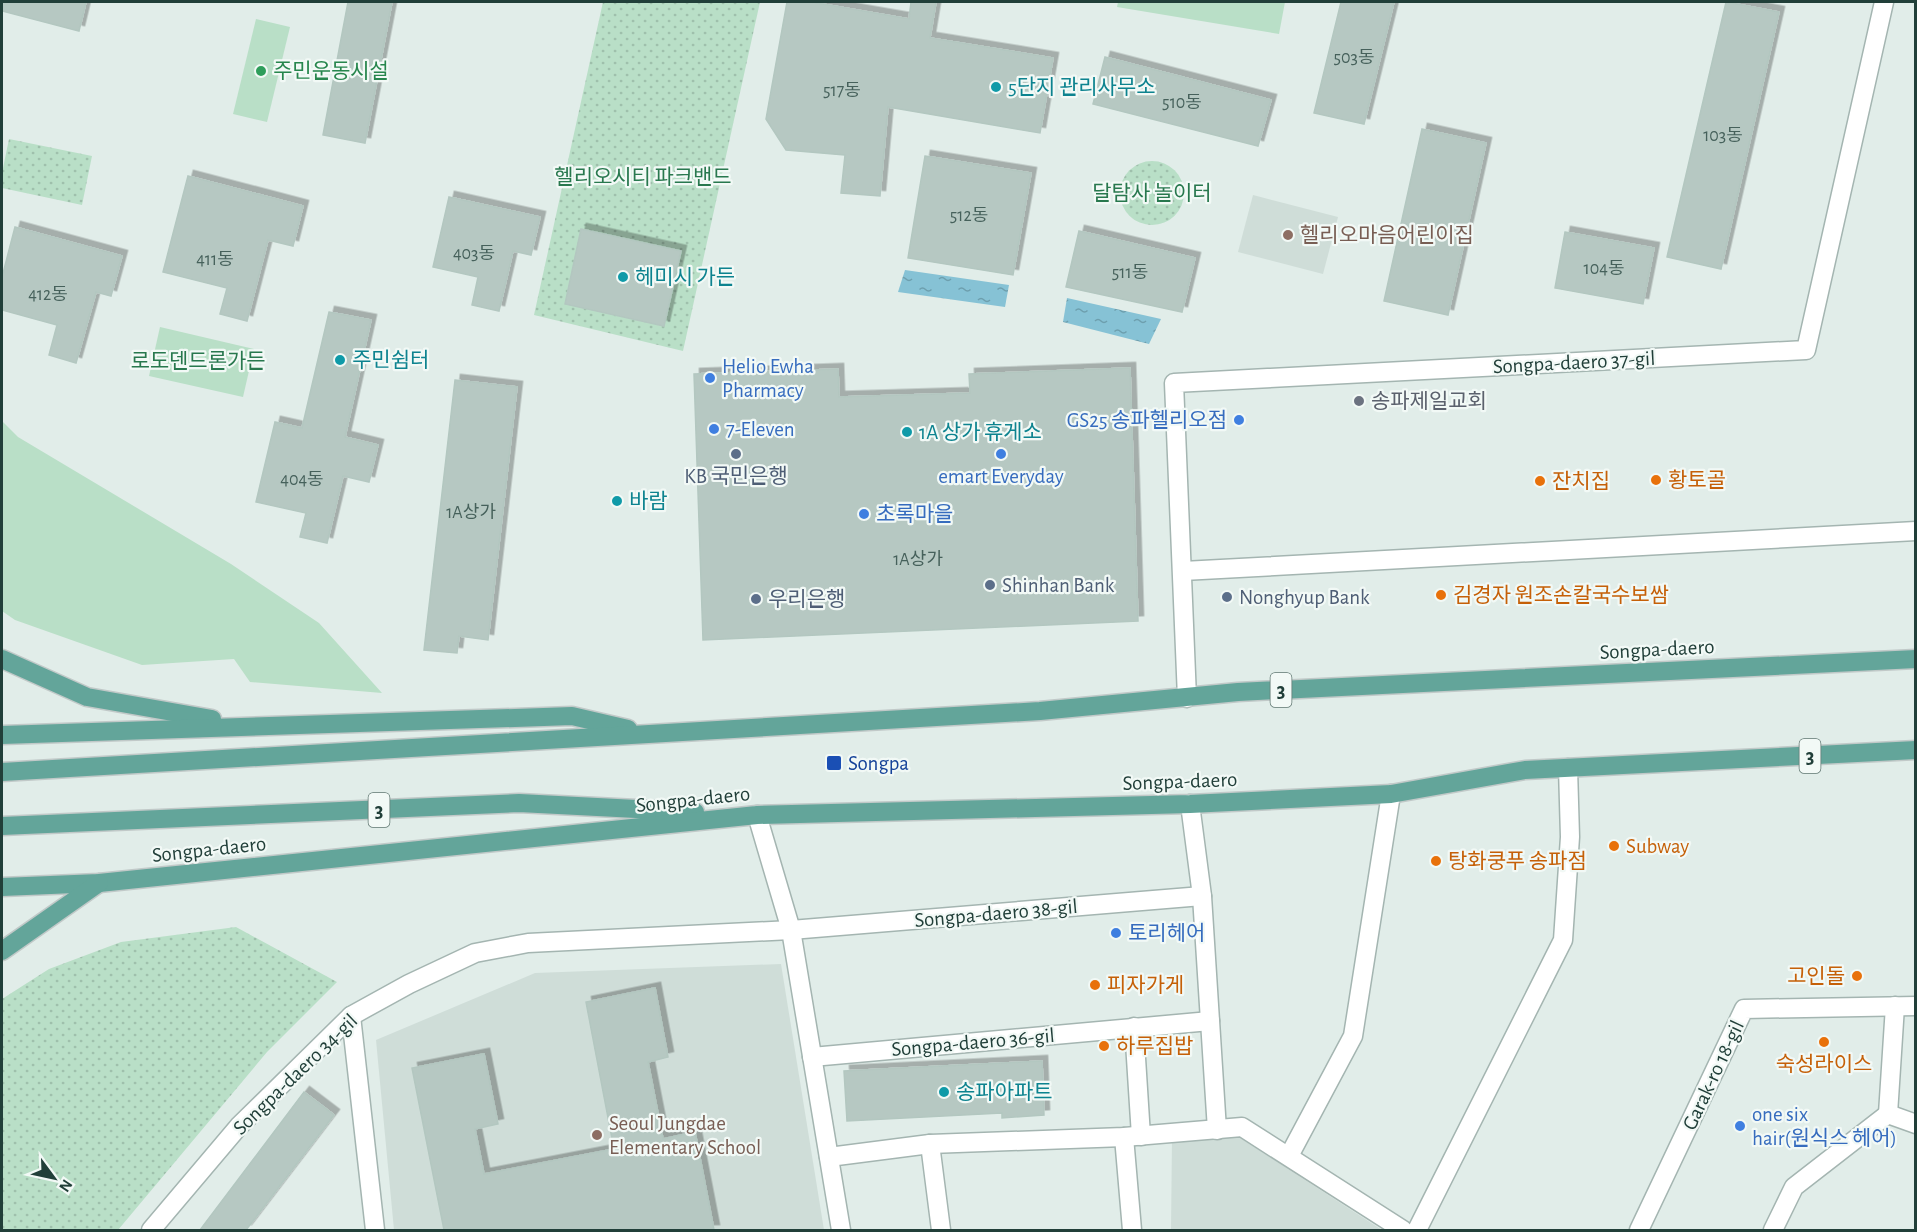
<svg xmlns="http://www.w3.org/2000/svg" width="1917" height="1232" viewBox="0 0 1917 1232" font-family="'Alegreya Sans','Noto Sans KR',sans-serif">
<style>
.built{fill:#cfddd8}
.grass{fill:url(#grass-dots)}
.garden{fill:#b9dfc7}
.water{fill:url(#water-ripples)}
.building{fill:#b6c8c2;stroke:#b3c7c0;stroke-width:1.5;filter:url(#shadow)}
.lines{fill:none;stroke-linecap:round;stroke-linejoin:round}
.minor-casing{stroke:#a4b5b1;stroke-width:21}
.major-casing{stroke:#c1c9c8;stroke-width:21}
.minor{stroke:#fff;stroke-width:18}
.major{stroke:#63a59a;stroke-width:18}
.leisure-dot{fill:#2e9e5b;stroke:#f2f9f6;stroke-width:2}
.culture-dot{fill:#0f9aa8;stroke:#f2f9f6;stroke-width:2}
.education-dot{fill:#8d6e63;stroke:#f2f9f6;stroke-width:2}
.shop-dot{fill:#3f7fe0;stroke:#f2f9f6;stroke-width:2}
.worship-dot{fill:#6b7280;stroke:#f2f9f6;stroke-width:2}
.service-dot{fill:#5c6f8a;stroke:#f2f9f6;stroke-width:2}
.food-dot{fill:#e8710a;stroke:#f2f9f6;stroke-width:2}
.transit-dot{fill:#1a4fb4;stroke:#f2f9f6;stroke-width:2}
.labels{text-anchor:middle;stroke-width:4.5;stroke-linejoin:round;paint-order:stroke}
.number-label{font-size:18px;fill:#46615b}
.shield{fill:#f2f9f6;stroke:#607772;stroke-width:1.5}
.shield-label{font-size:20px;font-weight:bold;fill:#213f39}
.leisure-label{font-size:21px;fill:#27864d;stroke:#f2f9f6;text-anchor:start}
.culture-label{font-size:21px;fill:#0d838f;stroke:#f2f9f6;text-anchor:start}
.park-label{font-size:21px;fill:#28784e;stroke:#f2f9f6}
.education-label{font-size:21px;fill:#785e54;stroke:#f2f9f6;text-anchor:start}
.street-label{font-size:21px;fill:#213f39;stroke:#f2f9f6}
.shop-label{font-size:21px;fill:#366cbe;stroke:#f2f9f6;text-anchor:start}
.worship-label{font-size:21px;fill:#5b616d;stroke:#f2f9f6;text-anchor:start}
.service-label{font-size:21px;fill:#4e5e75;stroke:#f2f9f6;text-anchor:start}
.food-label{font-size:21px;fill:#c56008;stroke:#f2f9f6;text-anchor:start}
.transit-label{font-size:21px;fill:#164399;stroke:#f2f9f6;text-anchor:start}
</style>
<defs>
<pattern id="grass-dots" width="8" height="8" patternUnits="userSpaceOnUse" patternTransform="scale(1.5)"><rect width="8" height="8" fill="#b9dfc7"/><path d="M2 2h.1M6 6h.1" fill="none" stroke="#9fc0ac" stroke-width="1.8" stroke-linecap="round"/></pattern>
<pattern id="water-ripples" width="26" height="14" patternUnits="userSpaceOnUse" patternTransform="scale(1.5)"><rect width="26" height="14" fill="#86c2d5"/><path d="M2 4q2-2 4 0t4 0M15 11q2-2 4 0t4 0" fill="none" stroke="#6d9fae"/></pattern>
<filter id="shadow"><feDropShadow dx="5.5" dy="-5.5" stdDeviation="0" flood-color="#0004"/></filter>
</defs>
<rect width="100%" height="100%" fill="#e1ede9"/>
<g class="built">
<polygon points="1253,195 1338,217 1323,274 1238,252"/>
<polygon points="781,964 824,1230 394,1230 376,1040 535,973"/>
<polygon points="1231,1132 1382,1230 1171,1230 1172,1139"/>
</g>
<g class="grass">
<polygon points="603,2 760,2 683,351 534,315"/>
<polygon points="9,139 92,156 82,205 2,188 2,173"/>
<circle cx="1152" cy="193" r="32"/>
<polygon points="236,927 337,982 267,1052 118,1230 2,1230 2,999 49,969 121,942"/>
</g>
<g class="garden">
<polygon points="1118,2 1285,2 1279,34 1117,7"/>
<polygon points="256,19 290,27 267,122 233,114"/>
<polygon points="160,327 254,349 243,397 149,376"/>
<polygon points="2,421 18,437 231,564 319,623 382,693 250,682 234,659 142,665 15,620 2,611"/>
</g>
<g class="water">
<polygon points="905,270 1009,285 1005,307 898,292"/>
<polygon points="1067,298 1161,319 1149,344 1063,322"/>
</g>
<g class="building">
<polygon points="2,2 86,2 79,31 2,11"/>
<polygon points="348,2 392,2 365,143 323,135"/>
<polygon points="787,2 811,2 909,19 911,2 936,2 930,38 1053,58 1040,133 888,107 880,196 841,193 845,155 786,150 766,119"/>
<polygon points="1341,2 1394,2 1364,124 1314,113"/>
<polygon points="1726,2 1779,12 1721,269 1667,257"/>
<polygon points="1105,57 1271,100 1258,146 1093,104"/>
<polygon points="1422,129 1486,143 1448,315 1384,301"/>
<polygon points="925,156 1031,173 1013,275 908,258"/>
<polygon points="188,176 303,206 293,246 268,240 247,321 220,314 227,288 163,272"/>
<polygon points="449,197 540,217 531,255 513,251 499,311 472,305 478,277 433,267"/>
<polygon points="15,227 122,256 111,296 96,292 76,363 49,355 57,325 2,310 2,277"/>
<polygon points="581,229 681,251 664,326 565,304"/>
<polygon points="1079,231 1195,258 1182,312 1066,287"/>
<polygon points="1565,232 1654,248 1643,304 1555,288"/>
<polygon points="329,312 371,320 345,437 378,445 369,482 343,476 327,543 300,537 306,513 256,502 275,422 302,428"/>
<polygon points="1130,368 1138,621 703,640 694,374 838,369 839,397 970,393 969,374"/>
<polygon points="455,380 517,387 488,640 459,636 457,653 424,650"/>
<polygon points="655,988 668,1057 648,1062 663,1139 695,1132 714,1230 444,1230 412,1068 484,1054 498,1124 475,1129 484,1174 614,1149 586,1002"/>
<polygon points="1042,1061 1044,1115 1002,1118 1002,1113 847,1121 844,1071"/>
<polygon points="304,1092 334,1115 246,1230 200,1230"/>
</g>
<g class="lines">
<defs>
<g id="minor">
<polyline points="1183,571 1916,531"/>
<polyline points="1187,698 1174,383 1806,350 1884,2"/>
<polyline points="1190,804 1202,896 1217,1130"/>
<polyline points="757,815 791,930 841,1230"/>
<polyline points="351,1016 375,1230"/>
<polyline points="1134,1027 1141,1136"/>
<polyline points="812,1057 1210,1021"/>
<polyline points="1888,1114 1895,1006"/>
<polyline points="1124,1137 1132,1230"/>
<polyline points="930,1144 941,1230"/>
<polyline points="1289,1156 1353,1036 1391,794"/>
<polyline points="829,1157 930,1144 1124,1137 1242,1127 1403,1230"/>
<polyline points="151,1230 239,1126 351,1016 409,984 475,953 528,943 791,930 1202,896"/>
<polyline points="1417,1230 1563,940 1570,837 1568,768"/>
<polyline points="1639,1230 1744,1009 1916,1006"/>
<polyline points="1773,1230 1794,1187 1888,1114 1916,1124"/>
</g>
<g id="major">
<polyline points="2,659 87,697 212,719"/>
<polyline points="2,735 572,716 628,729"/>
<polyline points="2,772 1040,711 1238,692 1916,659"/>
<polyline points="2,826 519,803 695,812"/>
<polyline points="2,887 99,883 757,815 1190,804 1391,794 1525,770 1916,750"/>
<polyline points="2,951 99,883"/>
</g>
</defs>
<use href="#minor" class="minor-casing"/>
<use href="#major" class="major-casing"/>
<use href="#minor" class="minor"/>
<use href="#major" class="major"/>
</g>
<circle class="leisure-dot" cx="261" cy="71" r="6"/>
<g class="culture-dot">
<circle cx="996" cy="87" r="6"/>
<circle cx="623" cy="277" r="6"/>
<circle cx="340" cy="360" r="6"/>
<circle cx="907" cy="432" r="6"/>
<circle cx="617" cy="501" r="6"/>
<circle cx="944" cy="1092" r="6"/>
</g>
<g class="education-dot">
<circle cx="1288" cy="235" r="6"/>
<circle cx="597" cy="1135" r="6"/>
</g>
<g class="shop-dot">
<circle cx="710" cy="378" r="6"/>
<circle cx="1239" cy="420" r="6"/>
<circle cx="714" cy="429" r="6"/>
<circle cx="1001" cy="454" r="6"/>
<circle cx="864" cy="514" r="6"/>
<circle cx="1116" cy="933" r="6"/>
<circle cx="1740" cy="1126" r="6"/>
</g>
<circle class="worship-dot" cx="1359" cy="401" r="6"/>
<g class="service-dot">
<circle cx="736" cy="454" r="6"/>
<circle cx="990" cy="585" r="6"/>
<circle cx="1227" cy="597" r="6"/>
<circle cx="756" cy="599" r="6"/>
</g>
<g class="food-dot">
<circle cx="1656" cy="480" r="6"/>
<circle cx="1540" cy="481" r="6"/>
<circle cx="1441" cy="595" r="6"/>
<circle cx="1614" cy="846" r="6"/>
<circle cx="1436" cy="861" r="6"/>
<circle cx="1857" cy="976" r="6"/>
<circle cx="1095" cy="985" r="6"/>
<circle cx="1824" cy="1042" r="6"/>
<circle cx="1104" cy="1046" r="6"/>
</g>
<rect class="transit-dot" x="826" y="755" width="16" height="16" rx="3"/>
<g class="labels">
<g class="number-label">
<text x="1354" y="63">503동</text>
<text x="842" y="96">517동</text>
<text x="1182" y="108">510동</text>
<text x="1723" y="141">103동</text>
<text x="969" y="221">512동</text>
<text x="474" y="259">403동</text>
<text x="215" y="265">411동</text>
<text x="1604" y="274">104동</text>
<text x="1130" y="278">511동</text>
<text x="48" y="300">412동</text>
<text x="302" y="485">404동</text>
<text x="471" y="518">1A상가</text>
<text x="918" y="565">1A상가</text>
</g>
<g class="shield">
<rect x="1270.5" y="673" width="21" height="34" rx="4.5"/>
<rect x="1799.5" y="739" width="21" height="34" rx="4.5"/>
<rect x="368.5" y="793" width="21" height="34" rx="4.5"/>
</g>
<g class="shield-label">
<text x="1281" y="697">3</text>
<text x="1810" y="763">3</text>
<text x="379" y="817">3</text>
</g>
<g class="leisure-label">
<text x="273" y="78">주민운동시설</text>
</g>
<g class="culture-label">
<text x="1008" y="94">5단지 관리사무소</text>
<text x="635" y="284">헤미시 가든</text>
<text x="352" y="367">주민쉼터</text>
<text x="919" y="439">1A 상가 휴게소</text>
<text x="629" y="508">바람</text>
<text x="956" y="1099">송파아파트</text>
</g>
<g class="park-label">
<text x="643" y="184">헬리오시티 파크밴드</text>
<text x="1152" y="200">달탐사 놀이터</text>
<text x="198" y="368">로도덴드론가든</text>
</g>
<g class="education-label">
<text x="1300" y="242">헬리오마음어린이집</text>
<text x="609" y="1130">Seoul Jungdae<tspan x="609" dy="24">Elementary School</tspan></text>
</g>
<g class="street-label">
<text transform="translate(1574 362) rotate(-3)" y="7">Songpa-daero 37-gil</text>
<text transform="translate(1657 649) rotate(-3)" y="7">Songpa-daero</text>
<text transform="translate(1180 781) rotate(-2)" y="7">Songpa-daero</text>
<text transform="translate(693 799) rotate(-6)" y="7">Songpa-daero</text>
<text transform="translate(209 849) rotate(-6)" y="7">Songpa-daero</text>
<text transform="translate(996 913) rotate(-5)" y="7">Songpa-daero 38-gil</text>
<text transform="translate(973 1042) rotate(-5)" y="7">Songpa-daero 36-gil</text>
<text transform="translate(295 1074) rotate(-44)" y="7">Songpa-daero 34-gil</text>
<text transform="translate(1713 1075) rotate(-65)" y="7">Garak-ro 18-gil</text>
</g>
<g class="shop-label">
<text x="722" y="373">Helio Ewha<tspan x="722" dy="24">Pharmacy</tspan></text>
<text x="1227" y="427" text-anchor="end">GS25 송파헬리오점</text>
<text x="726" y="436">7-Eleven</text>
<text x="1001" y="483" text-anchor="middle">emart Everyday</text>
<text x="876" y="521">초록마을</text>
<text x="1128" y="940">토리헤어</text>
<text x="1752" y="1121">one six<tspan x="1752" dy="24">hair(원식스 헤어)</tspan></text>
</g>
<g class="worship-label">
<text x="1371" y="408">송파제일교회</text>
</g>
<g class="service-label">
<text x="736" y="483" text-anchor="middle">KB 국민은행</text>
<text x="1002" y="592">Shinhan Bank</text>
<text x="1239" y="604">Nonghyup Bank</text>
<text x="768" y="606">우리은행</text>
</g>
<g class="food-label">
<text x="1668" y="487">황토골</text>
<text x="1552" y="488">잔치집</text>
<text x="1453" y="602">김경자 원조손칼국수보쌈</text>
<text x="1626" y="853">Subway</text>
<text x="1448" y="868">탕화쿵푸 송파점</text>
<text x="1845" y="983" text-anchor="end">고인돌</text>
<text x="1107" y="992">피자가게</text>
<text x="1116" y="1053">하루집밥</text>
<text x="1824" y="1071" text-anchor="middle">숙성라이스</text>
</g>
<g class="transit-label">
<text x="848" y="770">Songpa</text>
</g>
</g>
<rect width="1917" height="1232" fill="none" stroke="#213f39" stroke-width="6"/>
<g transform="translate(54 1178) rotate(123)" stroke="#f2f9f6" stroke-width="4.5" paint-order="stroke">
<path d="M0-4.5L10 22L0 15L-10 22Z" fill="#213f39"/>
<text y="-9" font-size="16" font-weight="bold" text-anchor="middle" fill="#213f39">N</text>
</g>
</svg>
